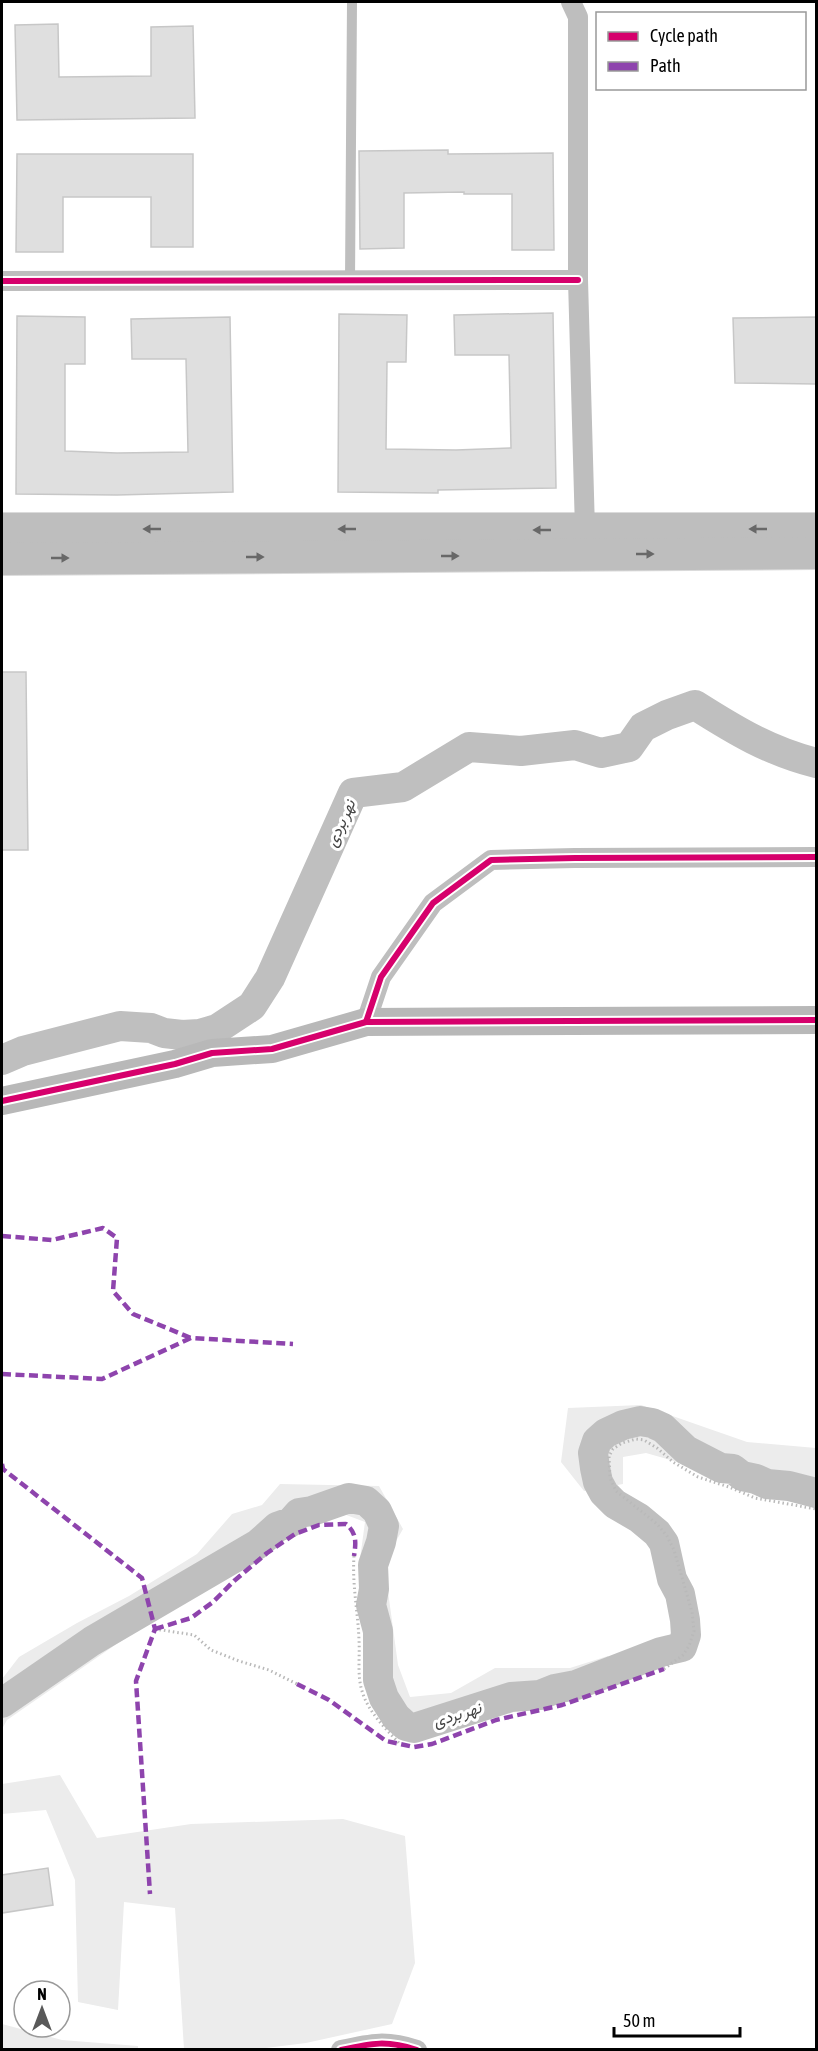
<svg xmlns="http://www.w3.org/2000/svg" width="818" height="2051" viewBox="0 0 818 2051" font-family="'Asap Condensed',Vazirmatn,sans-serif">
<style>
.green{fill:#ececec}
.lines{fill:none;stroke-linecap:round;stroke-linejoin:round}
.river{stroke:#bfbfbf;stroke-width:30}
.building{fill:#dfdfdf;stroke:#c7c7c7;stroke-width:1.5}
.primary-casing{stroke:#dbdbdb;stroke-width:34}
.path{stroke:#b9b9b9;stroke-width:3;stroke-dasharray:1.5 3;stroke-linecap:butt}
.lane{stroke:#bebebe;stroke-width:10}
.street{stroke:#bebebe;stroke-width:20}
.secondary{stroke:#b8b8b8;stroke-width:28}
.primary{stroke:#bebebe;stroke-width:32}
.quiet{stroke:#8e44ad;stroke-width:4.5;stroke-dasharray:9 4.5;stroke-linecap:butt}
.cycleway-casing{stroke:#fff;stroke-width:10}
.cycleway{stroke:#d6006c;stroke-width:6}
.oneway{fill:#686868}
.labels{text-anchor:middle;stroke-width:6;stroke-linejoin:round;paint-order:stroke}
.water-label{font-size:16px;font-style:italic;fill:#444;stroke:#fff}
</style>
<rect width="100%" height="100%" fill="#fff"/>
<g class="green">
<polygon points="641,1405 747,1442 816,1448 816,1496 702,1469 646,1453 623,1457 623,1484 584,1491 561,1462 568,1408"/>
<polygon points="280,1484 379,1486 403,1529 384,1562 398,1665 410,1697 451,1693 495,1668 570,1668 608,1656 617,1679 489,1711 417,1734 390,1722 368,1673 360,1559 365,1522 341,1513 279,1534 188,1600 118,1643 7,1720 2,1729 2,1679 19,1657 77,1623 129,1596 197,1554 232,1514 262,1505"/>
<polygon points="60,1775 97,1838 191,1824 343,1819 405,1836 415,1963 392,2024 306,2043 251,2050 184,2049 175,1908 124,1902 118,2010 78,2002 75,1880 46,1810 2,1814 2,1784"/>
<polygon points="2,2024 62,2040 138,2046 138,2049 2,2049"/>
</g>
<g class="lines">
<g class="river">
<path d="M2,1060L23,1051L120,1026L151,1028L164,1033L182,1035L200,1034L217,1029L252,1006L270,978L353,793L403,787L469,747L521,751L575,745L601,753L629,747L643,727L667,715L695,705C736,731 769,751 816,763"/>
<polyline points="2,1703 92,1641 258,1544 277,1527 291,1522 299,1513 312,1511 349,1498 366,1501 377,1511 384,1526 381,1542 373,1565 374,1589 371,1605 378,1631 378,1680 384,1698 396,1717 406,1726 414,1728 511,1697 540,1695 555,1689 576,1685 661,1652 682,1647 686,1635 685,1620 680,1594 672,1579 664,1543 657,1533 639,1518 615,1504 604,1493 598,1482 595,1468 593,1453 597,1441 606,1433 623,1425 640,1421 652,1423 663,1428 686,1450 721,1468 733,1469 742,1476 756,1479 767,1484 789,1486 816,1493"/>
</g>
</g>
<g class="building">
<polygon points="58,24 59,77 151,76 151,27 193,26 195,118 17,120 15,25"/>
<polygon points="448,150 448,154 553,153 554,250 512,250 512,194 464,194 464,192 404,193 404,248 360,249 359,151"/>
<polygon points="17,154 193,154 193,247 151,247 151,197 63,197 63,252 16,252"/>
<polygon points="553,313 556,488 438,490 438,493 338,492 339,314 407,315 406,362 387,362 386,449 456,450 511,448 509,355 455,355 454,315"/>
<polygon points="17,316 85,317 85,364 65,364 65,451 117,453 188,452 186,359 132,359 131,319 230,317 233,492 117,495 16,494"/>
<polygon points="816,317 816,384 735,383 733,318"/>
<polygon points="2,672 26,672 28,850 2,850"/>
<polygon points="48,1868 53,1905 2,1913 2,1875"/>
</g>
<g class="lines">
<defs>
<g id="primary">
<polyline points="2,529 816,529"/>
<polyline points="2,559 816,553"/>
</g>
</defs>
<use href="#primary" class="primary-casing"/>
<g class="path">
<path d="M354,1556C352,1585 358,1612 359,1640C360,1657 357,1675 362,1691C368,1712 386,1729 400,1744"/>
<polyline points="155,1629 194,1635 211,1650 239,1661 269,1670 297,1684"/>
<polyline points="664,1669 683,1655 689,1646 694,1631 692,1612 674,1550 667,1536 657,1524 616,1491 610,1478 609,1456 613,1449 622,1443 636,1439 644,1440 657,1448 673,1462 698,1477 729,1487 755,1498 816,1509"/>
</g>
<polyline class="lane" points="350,281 352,2"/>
<g class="street">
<polyline points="571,2 578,17 578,280 585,530"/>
<polyline points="2,281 578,280"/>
<polyline points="366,1022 381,977 433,903 491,860 575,858 816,857"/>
<path d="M341,2050C372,2043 387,2040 417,2050"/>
</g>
<polyline class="secondary" points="2,1101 175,1064 212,1053 272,1049 366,1022 816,1020"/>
<use href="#primary" class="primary"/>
<g class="quiet">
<polyline points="2,1236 52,1240 103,1228 117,1238 113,1291 133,1314 191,1338"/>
<polyline points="2,1374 102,1379 191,1338 293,1344"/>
<polyline points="2,1464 3,1469 142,1578 155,1629 136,1681 150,1894"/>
<path d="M155,1629L191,1618L213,1602L234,1581L267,1553L295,1534L319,1525L346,1524C357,1533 356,1543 354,1556"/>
<polyline points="297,1684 329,1700 386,1741 414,1747 432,1744 496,1720 562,1705 664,1669"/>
</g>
<defs>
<g id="cycleway">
<polyline points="2,281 578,280"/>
<polyline points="366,1022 381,977 433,903 491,860 575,858 816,857"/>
<polyline points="2,1101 175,1064 212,1053 272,1049 366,1022 816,1020"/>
<path d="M341,2050C372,2043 387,2040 417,2050"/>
</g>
</defs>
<use href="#cycleway" class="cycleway-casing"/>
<use href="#cycleway" class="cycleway"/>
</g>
<defs><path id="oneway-solid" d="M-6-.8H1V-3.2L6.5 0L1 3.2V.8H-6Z" transform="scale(1.5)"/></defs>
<g class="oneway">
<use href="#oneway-solid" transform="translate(152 529) rotate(-180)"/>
<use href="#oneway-solid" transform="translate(347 529) rotate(-180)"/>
<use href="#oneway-solid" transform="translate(758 529) rotate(180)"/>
<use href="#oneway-solid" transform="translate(542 530) rotate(-180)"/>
<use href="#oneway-solid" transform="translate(645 554)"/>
<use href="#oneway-solid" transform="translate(450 556)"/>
<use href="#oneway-solid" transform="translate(255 557)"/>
<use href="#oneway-solid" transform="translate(60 558)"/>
</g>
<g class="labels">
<g class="water-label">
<text transform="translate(340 823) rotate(-66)" y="6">نهر بردى</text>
<text transform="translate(457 1714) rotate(-18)" y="6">نهر بردى</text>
</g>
</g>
<rect width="818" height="2051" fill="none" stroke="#000000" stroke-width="6"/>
<rect x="596" y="12" width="210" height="78" fill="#ffffff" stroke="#999999" stroke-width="1.5"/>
<rect x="608" y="32" width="30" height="9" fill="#d6006c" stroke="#999999" stroke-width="1.5"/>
<text x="650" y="42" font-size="18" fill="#000000">Cycle path</text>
<rect x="608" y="62" width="30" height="9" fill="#8e44ad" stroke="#999999" stroke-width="1.5"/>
<text x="650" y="72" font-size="18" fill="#000000">Path</text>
<g transform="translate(42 2009)"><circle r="28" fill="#ffffff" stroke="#999999" stroke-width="1.5"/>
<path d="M0-4.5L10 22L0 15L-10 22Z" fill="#595959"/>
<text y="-9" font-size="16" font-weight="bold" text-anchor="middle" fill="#000000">N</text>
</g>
<path d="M614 2027v9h126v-9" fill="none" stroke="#000000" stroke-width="3"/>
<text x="623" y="2027" font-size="18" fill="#000000" stroke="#ffffff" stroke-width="4.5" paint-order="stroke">50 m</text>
</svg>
